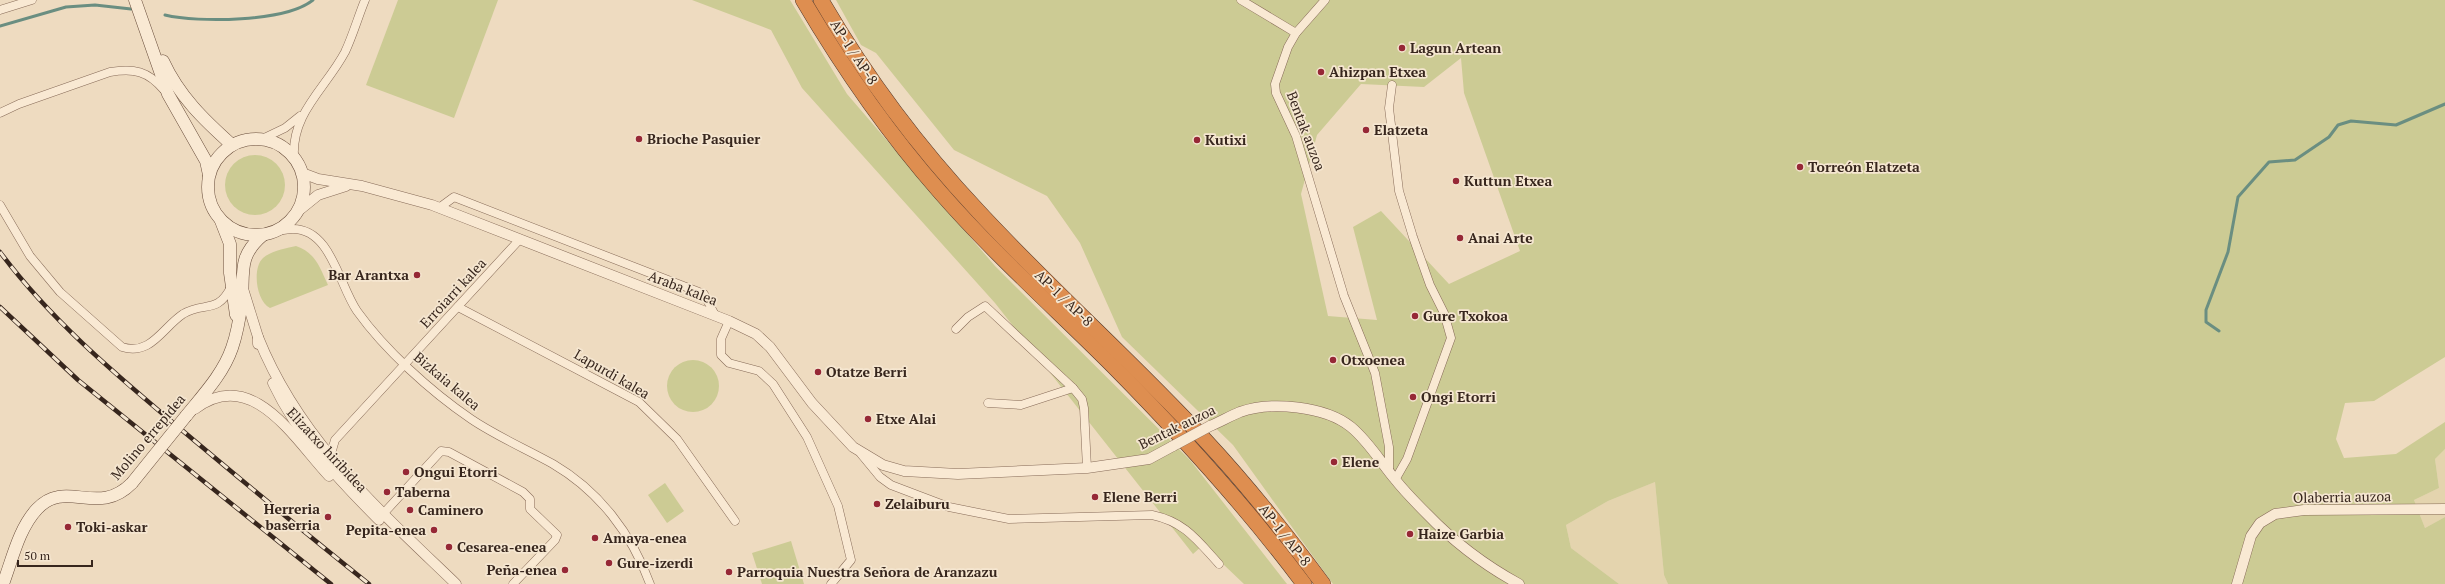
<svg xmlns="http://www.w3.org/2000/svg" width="2445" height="584" viewBox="0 0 2445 584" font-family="'PT Serif',serif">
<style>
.farmland{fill:#e4d4ae}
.green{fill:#cccb94;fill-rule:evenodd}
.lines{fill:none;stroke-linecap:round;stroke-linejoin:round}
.stream{stroke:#6a8e81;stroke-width:3}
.minor-casing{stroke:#876b58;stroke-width:9}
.tertiary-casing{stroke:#876b58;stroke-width:11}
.secondary-casing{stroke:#694d3b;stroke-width:13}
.motorway-casing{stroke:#553a2d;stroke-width:16}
.minor{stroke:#f9e9d3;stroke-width:8}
.tertiary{stroke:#f9e9d3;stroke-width:10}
.secondary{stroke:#f9e9d3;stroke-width:12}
.motorway{stroke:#de8e50;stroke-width:15}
.rail-casing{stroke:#37261d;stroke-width:4.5}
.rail{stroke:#f5e6d0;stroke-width:3;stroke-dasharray:9;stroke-linecap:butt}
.tertiary-bridge-casing{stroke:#876b58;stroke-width:11;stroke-linecap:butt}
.secondary-bridge-casing{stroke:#694d3b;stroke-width:13;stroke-linecap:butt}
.tertiary-bridge{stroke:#f9e9d3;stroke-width:10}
.secondary-bridge{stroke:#f9e9d3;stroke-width:12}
.poi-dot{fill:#962836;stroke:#f5e6d0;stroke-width:1.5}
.labels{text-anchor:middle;stroke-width:3.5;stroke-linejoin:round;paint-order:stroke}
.poi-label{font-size:14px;font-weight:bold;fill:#37261d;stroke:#f5e6d0;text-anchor:start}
.street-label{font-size:14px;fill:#37261d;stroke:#f5e6d0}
</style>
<rect width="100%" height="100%" fill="#eedbc0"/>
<g class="farmland">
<polygon points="2445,449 2445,517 2425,528 2414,500 2439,488 2435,459"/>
<polygon points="1655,482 1664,575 1668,584 1619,584 1571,548 1566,525 1608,501"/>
</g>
<g class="green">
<polygon points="398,0 498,0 454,118 366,85"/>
<polygon points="692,0 790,0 847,94 995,266 1190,460 1287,584 1244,584 1203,545 1193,554 995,303 802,88 771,30"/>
<path d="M836,0H2445V357L2374,401L2345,403L2336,439L2344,458L2396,454L2445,422V449L2435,459L2439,488L2414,500L2425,528L2445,517V584H1668L1664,575L1655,482L1608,501L1566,525L1571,548L1619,584H1333L1233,445L1122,337L1080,243L1047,196L954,150L876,53L861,45ZM1461,58L1464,93L1520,251L1449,284L1381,211L1353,227L1377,320L1328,316L1301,194L1317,135L1361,84L1424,87Z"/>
<circle cx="255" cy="185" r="30"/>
<path d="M296,246C316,253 320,268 328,285L270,308C256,301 252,268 263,258C271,251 287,248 296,246Z"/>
<circle cx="693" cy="386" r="26"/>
<polygon points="665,483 684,511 667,523 648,495"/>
<polygon points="791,541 804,584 762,584 752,553"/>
</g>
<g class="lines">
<g class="stream">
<path d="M165,15C198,23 286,22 313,0"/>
<polyline points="0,26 66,7 95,5 131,9"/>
<polyline points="2219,331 2206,322 2206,310 2228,252 2238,197 2269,162 2295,160 2329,137 2338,125 2351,121 2396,125 2445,104"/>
</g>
<defs>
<g id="minor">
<polyline points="1241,0 1296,33"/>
<polyline points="1325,0 1296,33 1288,47 1275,84 1276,93 1296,136 1344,296 1375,373 1389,447 1389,471"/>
<polyline points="0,10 32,0"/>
<polyline points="1392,85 1389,108 1399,191 1413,237 1430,285 1444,313 1451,338 1407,459 1395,480"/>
<path d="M0,113L19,104L110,72C134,68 148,71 164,90"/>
<polyline points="262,139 285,128 300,116"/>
<path d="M294,158C291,113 326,88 345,52C353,35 358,17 365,0"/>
<path d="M0,205L30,256L60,292L122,347C151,356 162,328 183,314C204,301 217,315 231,287"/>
<polyline points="439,208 454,197 704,294 715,315"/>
<path d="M272,232C279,231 286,229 293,229C331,229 339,285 357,311C385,350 430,391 471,419C496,436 526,449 553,464C599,491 632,534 650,584"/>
<polyline points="458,307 639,402 677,439 735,521"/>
<polyline points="729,321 721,339 721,355 729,363 759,371 773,384 807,437 838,506 851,560 831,584"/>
<polyline points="956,329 968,317 985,306 1073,388 1082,399 1084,408 1087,468"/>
<polyline points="988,403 1021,405 1073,388"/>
<path d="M861,454L880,477L891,485L949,507L1009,519L1152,515C1185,522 1197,540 1219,564"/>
<polyline points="330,457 335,440 520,239"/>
<polyline points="383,514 441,451 449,452 523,492 530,499 530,509 557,535 555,540 513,584"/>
</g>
<g id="tertiary">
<polyline points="302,173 318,179 362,186 432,205 729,321 756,334 770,347 812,403 853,447 883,465 904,471 958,474 1087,468 1149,459 1173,446"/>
<polyline points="297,212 318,195 346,186"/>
<polyline points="244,292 258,337 258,344"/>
<path d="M258,337C299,440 378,509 456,584"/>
<path d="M273,383C298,436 338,479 379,520"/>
<path d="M195,409C252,365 295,440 329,476"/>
<path d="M1210,426C1220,422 1230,416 1240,412C1271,401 1325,406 1351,427C1368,441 1380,461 1394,478C1404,491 1416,503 1427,514C1453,541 1486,566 1519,584"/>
<polyline points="2237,584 2251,536 2260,523 2275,514 2304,510 2445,509"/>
</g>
<g id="secondary">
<polyline points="135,0 168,94 206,161 209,175"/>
<path d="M163,61C179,96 204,120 232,145"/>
<circle cx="256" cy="187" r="48"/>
<polyline points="221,221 230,244 230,273 236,315"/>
<path d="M186,416C203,395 223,374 232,348C237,334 240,316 242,301C244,271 238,256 263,235"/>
<path d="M3,584C12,560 19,528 37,509C66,478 98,518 132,483"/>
</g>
<g id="motorway">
<path d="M803,0C843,68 888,133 940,192C994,254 1055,308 1113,366C1181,435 1246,506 1304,584"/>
<path d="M821,0C865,76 918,147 978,211C1051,290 1132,361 1205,440C1247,485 1286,534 1323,584"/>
</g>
</defs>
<use href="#minor" class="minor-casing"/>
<use href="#tertiary" class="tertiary-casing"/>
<use href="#secondary" class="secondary-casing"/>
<use href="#motorway" class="motorway-casing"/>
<use href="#minor" class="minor"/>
<use href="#tertiary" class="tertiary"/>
<use href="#secondary" class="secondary"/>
<use href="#motorway" class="motorway"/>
<defs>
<g id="rail">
<path d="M0,252C50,319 113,372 177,426C240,479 304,532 369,584"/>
<polyline points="0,307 78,380 331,584"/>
</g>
</defs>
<use href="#rail" class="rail-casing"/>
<use href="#rail" class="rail"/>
<defs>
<polyline id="tertiary-bridge" points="1173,446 1210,426"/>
<polyline id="secondary-bridge" points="132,483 186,416"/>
</defs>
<use href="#tertiary-bridge" class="tertiary-bridge-casing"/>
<use href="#secondary-bridge" class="secondary-bridge-casing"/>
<use href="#tertiary-bridge" class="tertiary-bridge"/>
<use href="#secondary-bridge" class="secondary-bridge"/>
</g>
<g class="poi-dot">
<circle cx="1402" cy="48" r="4"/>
<circle cx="1321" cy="72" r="4"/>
<circle cx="1366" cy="130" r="4"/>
<circle cx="639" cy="139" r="4"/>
<circle cx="1197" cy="140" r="4"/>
<circle cx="1800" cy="167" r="4"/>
<circle cx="1456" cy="181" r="4"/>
<circle cx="1460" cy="238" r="4"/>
<circle cx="417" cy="275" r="4"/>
<circle cx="1415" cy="316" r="4"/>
<circle cx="1333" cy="360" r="4"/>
<circle cx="818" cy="372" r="4"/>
<circle cx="1413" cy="397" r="4"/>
<circle cx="868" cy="419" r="4"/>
<circle cx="1334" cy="462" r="4"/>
<circle cx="406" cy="472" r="4"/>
<circle cx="387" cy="492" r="4"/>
<circle cx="1095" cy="497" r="4"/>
<circle cx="877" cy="504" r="4"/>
<circle cx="410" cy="510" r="4"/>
<circle cx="328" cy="517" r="4"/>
<circle cx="68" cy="527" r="4"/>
<circle cx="434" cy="530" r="4"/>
<circle cx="1410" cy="534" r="4"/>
<circle cx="595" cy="538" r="4"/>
<circle cx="449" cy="547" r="4"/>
<circle cx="609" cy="563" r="4"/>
<circle cx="565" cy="570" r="4"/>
<circle cx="729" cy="572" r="4"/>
</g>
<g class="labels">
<g class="poi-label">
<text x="1410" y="53">Lagun Artean</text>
<text x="1329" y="77">Ahizpan Etxea</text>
<text x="1374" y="135">Elatzeta</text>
<text x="647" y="144">Brioche Pasquier</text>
<text x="1205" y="145">Kutixi</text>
<text x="1808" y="172">Torreón Elatzeta</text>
<text x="1464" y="186">Kuttun Etxea</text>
<text x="1468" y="243">Anai Arte</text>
<text x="409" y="280" text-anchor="end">Bar Arantxa</text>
<text x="1423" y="321">Gure Txokoa</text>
<text x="1341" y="365">Otxoenea</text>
<text x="826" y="377">Otatze Berri</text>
<text x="1421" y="402">Ongi Etorri</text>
<text x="876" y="424">Etxe Alai</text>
<text x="1342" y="467">Elene</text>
<text x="414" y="477">Ongui Etorri</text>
<text x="395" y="497">Taberna</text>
<text x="1103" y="502">Elene Berri</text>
<text x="885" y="509">Zelaiburu</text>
<text x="320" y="514" text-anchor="end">Herreria<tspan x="320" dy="16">baserria</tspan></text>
<text x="418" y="515">Caminero</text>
<text x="76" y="532">Toki-askar</text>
<text x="426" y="535" text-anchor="end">Pepita-enea</text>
<text x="1418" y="539">Haize Garbia</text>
<text x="603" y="543">Amaya-enea</text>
<text x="457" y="552">Cesarea-enea</text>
<text x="617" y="568">Gure-izerdi</text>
<text x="557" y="575" text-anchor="end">Peña-enea</text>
<text x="737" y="577">Parroquia Nuestra Señora de Aranzazu</text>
</g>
<g class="street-label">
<text transform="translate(854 52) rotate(57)" y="5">AP-1 / AP-8</text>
<text transform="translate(1306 131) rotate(69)" y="5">Bentak auzoa</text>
<text transform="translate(683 288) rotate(21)" y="5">Araba kalea</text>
<text transform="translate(453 293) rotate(-47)" y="5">Erroiarri kalea</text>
<text transform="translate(1064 298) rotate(44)" y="5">AP-1 / AP-8</text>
<text transform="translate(612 374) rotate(30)" y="5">Lapurdi kalea</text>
<text transform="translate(447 381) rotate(40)" y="5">Bizkaia kalea</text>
<text transform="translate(1177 427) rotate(-26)" y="5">Bentak auzoa</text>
<text transform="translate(148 437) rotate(-50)" y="5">Molino errepidea</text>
<text transform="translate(327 450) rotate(47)" y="5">Elizatxo hiribidea</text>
<text transform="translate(2342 497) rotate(-1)" y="5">Olaberria auzoa</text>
<text transform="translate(1285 535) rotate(52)" y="5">AP-1 / AP-8</text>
</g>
</g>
<path d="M18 560v6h74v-6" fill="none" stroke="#37261d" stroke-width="2"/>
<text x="24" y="560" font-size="12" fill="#37261d" stroke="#f5e6d0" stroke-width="3" paint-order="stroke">50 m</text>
</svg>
